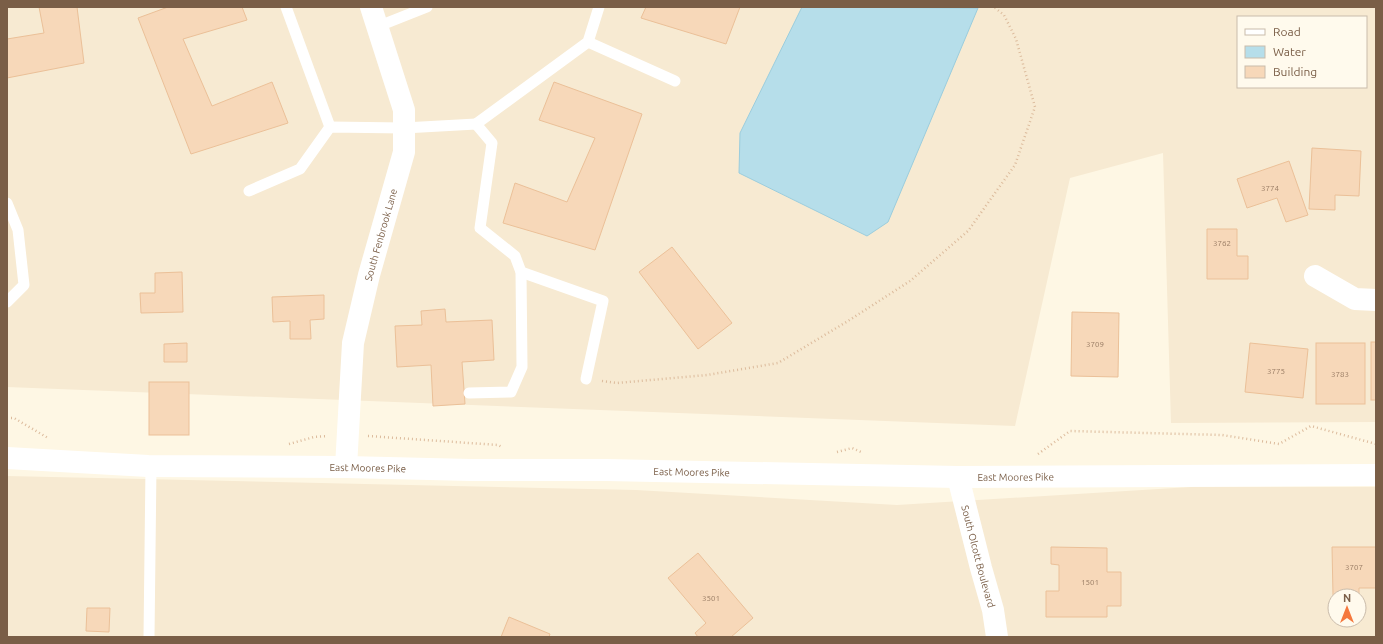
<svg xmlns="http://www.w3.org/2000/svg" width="1383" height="644" viewBox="0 0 1383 644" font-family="Ubuntu,sans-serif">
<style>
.residential{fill:#f7ead2;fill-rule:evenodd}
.water{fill:#b6deea;stroke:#9bcddd}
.building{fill:#f7d8b9;stroke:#ebc098}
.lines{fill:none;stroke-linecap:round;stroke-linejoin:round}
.path{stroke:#dcbb9c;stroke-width:2.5;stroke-dasharray:1 3;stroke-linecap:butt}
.lane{stroke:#fff;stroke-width:11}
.street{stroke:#fff;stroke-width:22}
.secondary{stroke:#fff;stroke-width:22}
.labels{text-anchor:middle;stroke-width:3.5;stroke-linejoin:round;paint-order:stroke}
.number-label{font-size:8px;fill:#997c64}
.street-label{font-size:10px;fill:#7a5e47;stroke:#fffaed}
</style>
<rect width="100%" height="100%" fill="#fef7e4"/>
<g class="residential">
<path d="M7,7H1376V422L1171,423L1163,153L1070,178L1015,426L7,387ZM1238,17H1366V87H1238Z"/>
<path d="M7,476L636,490L897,505L1191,487H1376V637H7ZM1335,596H1359V620H1335Z"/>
</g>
<polygon class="water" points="802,7 978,8 888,222 867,236 739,173 740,133"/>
<g class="building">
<polygon points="39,7 77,7 84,63 7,78 7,39 44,33"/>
<polygon points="168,7 242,7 247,20 183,39 212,106 272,82 288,123 191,154 138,18"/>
<polygon points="646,7 740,7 726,44 641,18"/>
<polygon points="554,82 642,114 595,250 503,223 515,183 567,202 595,138 539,120"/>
<polygon points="1312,148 1361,151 1359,196 1335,195 1335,210 1309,209"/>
<polygon points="1289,161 1308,215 1286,222 1277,198 1247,208 1237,179"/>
<polygon points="1207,229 1237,229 1237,256 1248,256 1248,279 1207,279"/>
<polygon points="672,247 732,323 698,349 639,272"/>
<polygon points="182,272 183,312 141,313 140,293 155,293 155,273"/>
<polygon points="324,295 324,319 310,320 311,339 290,339 290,321 273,322 272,297"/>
<polygon points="445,309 446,322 492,320 494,360 462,362 465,404 433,406 431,365 397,367 395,326 422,325 421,311"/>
<polygon points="1072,312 1119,313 1118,377 1071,376"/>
<rect x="1371" y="342" width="5" height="58"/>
<polygon points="187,343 187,362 164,362 164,344"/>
<polygon points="1250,343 1308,349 1303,398 1245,392"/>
<rect x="1316" y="343" width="49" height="61"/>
<rect x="149" y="382" width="40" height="53"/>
<polygon points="1051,547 1107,548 1107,572 1121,572 1121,606 1107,606 1107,617 1046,617 1046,591 1059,591 1059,565 1051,564"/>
<polygon points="1332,547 1376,547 1376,588 1359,588 1359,595 1333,595"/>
<polygon points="698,553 753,618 731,637 698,637 695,633 706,623 668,578"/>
<polygon points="87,608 110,608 109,632 86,631"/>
<polygon points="509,617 550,634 549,637 501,637"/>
</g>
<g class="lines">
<g class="path">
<polyline points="602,381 617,383 707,375 778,363 848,321 910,281 968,231 1015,165 1035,107 1016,39 1004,15 994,7"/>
<polyline points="7,418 14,418 48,438"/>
<polyline points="368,436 498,445 502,447"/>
<polyline points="289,444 314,437 327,436"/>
<polyline points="837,452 852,448 861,452"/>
<polyline points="1038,454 1070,431 1222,435 1279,444 1311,426 1376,444"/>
</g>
<g class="lane">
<polyline points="286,7 330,127"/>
<polyline points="379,26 427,7"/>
<polyline points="588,42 675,81"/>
<polyline points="249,191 300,169 330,127 404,128 476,124"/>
<polyline points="7,203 18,230 24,285 7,302"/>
<polyline points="521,272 603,301 586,379"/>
<polyline points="469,393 511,392 522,367 521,272 515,256 480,228 492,143 476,124 588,42 599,7"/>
<polyline points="149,637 151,466"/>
</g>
<g class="street">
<polyline points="1315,276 1355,299 1376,300"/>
<path id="s1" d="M346,467L353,343L369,275L404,152V110L371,7"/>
<path id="s2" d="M958,477L981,568L993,610L997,637"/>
</g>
<path class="secondary" id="s3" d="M7,458L148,466L346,467L471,470H606L958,477L1376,475"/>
</g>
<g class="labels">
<g class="number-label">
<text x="1270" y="191">3774</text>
<text x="1222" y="246">3762</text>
<text x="1095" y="347">3709</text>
<text x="1276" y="374">3775</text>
<text x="1340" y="377">3783</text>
<text x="1354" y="570">3707</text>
<text x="1090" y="585">1501</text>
<text x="711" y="601">3501</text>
</g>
<g class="street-label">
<text dy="4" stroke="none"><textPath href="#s1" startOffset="236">South Fenbrook Lane</textPath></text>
<text dy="4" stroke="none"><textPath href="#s3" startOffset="361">East Moores Pike</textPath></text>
<text dy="4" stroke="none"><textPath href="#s3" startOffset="685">East Moores Pike</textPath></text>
<text dy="4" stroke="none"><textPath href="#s3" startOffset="1009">East Moores Pike</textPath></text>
<text dy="4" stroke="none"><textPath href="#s2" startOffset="82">South Olcott Boulevard</textPath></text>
</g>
</g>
<rect width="1383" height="644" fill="none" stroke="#7a5e47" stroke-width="16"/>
<rect x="1237" y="16" width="130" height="72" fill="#fffaed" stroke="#cabcab"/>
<rect x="1245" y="29" width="20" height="6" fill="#ffffff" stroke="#cabcab"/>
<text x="1273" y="36" font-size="12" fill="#7a5e47">Road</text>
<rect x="1245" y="46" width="20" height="12" fill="#b6deea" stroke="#cabcab"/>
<text x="1273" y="56" font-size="12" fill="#7a5e47">Water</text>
<rect x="1245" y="66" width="20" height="12" fill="#f7d8b9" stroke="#cabcab"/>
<text x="1273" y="76" font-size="12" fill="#7a5e47">Building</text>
<g transform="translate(1347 608)"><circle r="19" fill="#fffaed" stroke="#cabcab"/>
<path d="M0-3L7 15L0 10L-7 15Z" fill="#f5783d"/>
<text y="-6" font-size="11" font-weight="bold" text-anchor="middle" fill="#7a5e47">N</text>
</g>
</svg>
